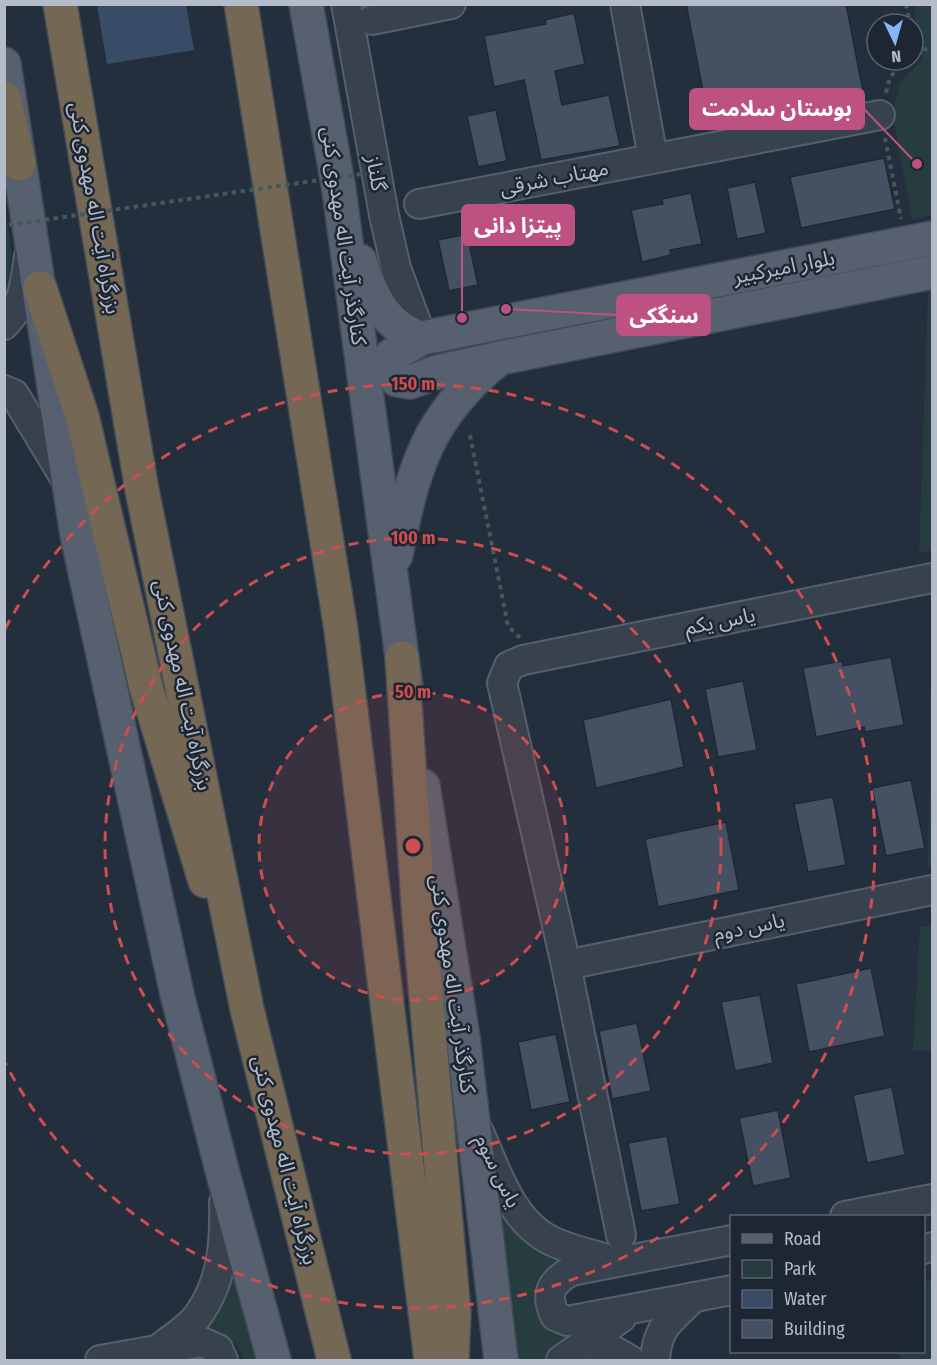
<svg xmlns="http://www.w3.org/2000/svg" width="937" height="1365" viewBox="0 0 937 1365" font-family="'Fira Sans Condensed','Noto Sans Arabic',sans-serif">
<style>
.green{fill:#263c3f}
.water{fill:#394c67}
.building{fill:#455162;stroke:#1f2835;stroke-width:1.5}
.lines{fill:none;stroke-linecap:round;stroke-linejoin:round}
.minor-casing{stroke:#565f6c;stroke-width:32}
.major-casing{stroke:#414a57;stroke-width:36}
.highway-casing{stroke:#434c59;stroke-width:36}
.path{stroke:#44595c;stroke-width:4;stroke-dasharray:4.5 4.5;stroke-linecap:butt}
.minor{stroke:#38414e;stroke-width:28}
.major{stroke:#56606e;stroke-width:33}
.highway{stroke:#746855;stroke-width:33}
.path-bridge{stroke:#44595c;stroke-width:4;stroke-dasharray:4.5 4.5;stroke-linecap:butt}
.ring{fill:none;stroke:#ce4d50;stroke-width:3;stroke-dasharray:10 8}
.labels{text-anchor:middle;stroke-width:5;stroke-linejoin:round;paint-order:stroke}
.street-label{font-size:21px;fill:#b4bcc9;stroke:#1d2633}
.centre{fill:#ce4d50;stroke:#1d2633;stroke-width:3}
.ring-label{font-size:18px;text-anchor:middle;font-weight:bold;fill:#ce4d50;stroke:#1d2633;stroke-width:5;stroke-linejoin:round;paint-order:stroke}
.leader{fill:none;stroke:#bd5182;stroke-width:2}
.callout-dot{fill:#bd5182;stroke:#1d2633;stroke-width:2}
.callout{fill:#bd5182;stroke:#bd5182;stroke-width:2}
.callout-label{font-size:22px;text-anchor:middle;font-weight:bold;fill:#fff}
</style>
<rect width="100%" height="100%" fill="#242f3e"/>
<g class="green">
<polygon points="914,5 932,5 932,215 912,220 892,112 901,82 922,59"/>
<path d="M4,207C11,238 16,266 5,296Z"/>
<polygon points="932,290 932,550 919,553 928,291"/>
<polygon points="932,618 932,866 928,867"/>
<polygon points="932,925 932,1050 913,1051 920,927"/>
<polygon points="492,1175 568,1257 555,1264 535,1282 537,1309 541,1320 583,1330 550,1353 545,1360 511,1360"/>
<path d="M236,1254L260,1360H244C238,1337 219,1335 198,1330Z"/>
<polygon points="932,1280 932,1360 901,1360 899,1352 924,1352 924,1282"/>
</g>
<polygon class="water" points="97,5 186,5 194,50 107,64"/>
<g class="building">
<polygon points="686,4 846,4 863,91 737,115 739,121 710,127"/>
<polygon points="574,13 585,64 555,71 562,105 609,95 620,146 541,160 524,80 494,87 484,36 546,24 545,20"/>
<polygon points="496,110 507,161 478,167 467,116"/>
<polygon points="884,158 895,209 801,228 790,177"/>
<polygon points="755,182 766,233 737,239 727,188"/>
<polygon points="691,193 702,244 670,250 671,255 642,262 631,210 663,204 662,199"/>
<polygon points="467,234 478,285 449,291 438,240"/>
<polygon points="891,657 904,725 865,732 864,727 816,737 803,668 842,661 843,666"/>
<polygon points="743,681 757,750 718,757 705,689"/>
<polygon points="671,699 684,767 596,788 583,720"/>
<polygon points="911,780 925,848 886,856 872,788"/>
<polygon points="833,797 846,865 808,872 794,804"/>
<polygon points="726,822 739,890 658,907 645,839"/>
<polygon points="871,968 885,1036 809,1052 796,984"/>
<polygon points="760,995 773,1063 735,1071 721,1002"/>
<polygon points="637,1023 651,1091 612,1099 599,1031"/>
<polygon points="556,1034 570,1102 531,1110 518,1042"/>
<polygon points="892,1087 905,1155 867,1163 853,1095"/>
<polygon points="778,1110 791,1178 753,1186 739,1118"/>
<polygon points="667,1136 680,1204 641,1211 628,1143"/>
</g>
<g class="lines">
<defs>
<g id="minor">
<polyline points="346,4 384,215 396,268 422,338"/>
<polyline points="625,4 653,158"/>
<polyline points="372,20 451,4"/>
<polyline points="419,204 880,115"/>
<path d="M4,325C24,306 25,282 29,256"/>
<polyline points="4,390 14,394 65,478"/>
<polyline points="566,965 932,890"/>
<path d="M479,1132C497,1172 512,1225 556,1243C575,1251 595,1255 614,1261"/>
<polyline points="845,1216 932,1199"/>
<polyline points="621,1235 566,965 502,683 509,666 523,660 932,578"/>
<path d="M732,1240L571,1271C550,1283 545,1294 555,1316L567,1321L732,1290"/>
<polyline points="924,1249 932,1247"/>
<polyline points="583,1343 613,1350 630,1360"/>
<path d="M160,1348C172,1338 191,1327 199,1314C223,1280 225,1242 224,1202"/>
<polyline points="100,1360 202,1342 218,1349 223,1360"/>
<polyline points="561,1360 621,1318"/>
<path d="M655,1360C657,1326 671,1320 694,1297"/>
</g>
<g id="major">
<polyline points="306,4 339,190 406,687"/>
<polyline points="4,64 77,535 177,994 223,1174 274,1360"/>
<path d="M360,261C370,295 386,328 422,338L932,238"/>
<polyline points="422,338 392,355 390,368 397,380 410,382 437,372 500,358 932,272"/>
<path d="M396,555C413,470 426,418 496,361"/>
<polyline points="423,786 463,1037 501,1360"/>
</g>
<g id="highway">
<polyline points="60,4 142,490 247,1009 334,1360"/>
<polyline points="241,4 341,630 431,1360"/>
<polyline points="4,98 19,164"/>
<polyline points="40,288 82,416 146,687 205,881"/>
<polyline points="402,658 419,918 454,1313 452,1360"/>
</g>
</defs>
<use href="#minor" class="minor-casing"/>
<use href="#major" class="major-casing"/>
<use href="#highway" class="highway-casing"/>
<g class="path">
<polyline points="906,4 910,24"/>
<polyline points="913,42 914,52"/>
<polyline points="914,50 932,49"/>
<polyline points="886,93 890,77 906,60"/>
<polyline points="885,138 901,219"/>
<polyline points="470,435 508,626 520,638"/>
</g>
<use href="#minor" class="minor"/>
<use href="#major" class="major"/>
<use href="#highway" class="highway"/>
<polyline class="path-bridge" points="9,225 368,173"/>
</g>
<circle cx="413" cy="846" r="154" fill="#ce4d50" fill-opacity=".12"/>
<g class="ring">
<circle cx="413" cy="846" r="154"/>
<circle cx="413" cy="846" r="308"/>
<path d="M5 629A462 462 0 1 1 5 1063"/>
</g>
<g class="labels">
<g class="street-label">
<text transform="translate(376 173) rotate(80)" y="7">گلناز</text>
<text transform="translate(554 178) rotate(-11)" y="7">مهتاب شرقی</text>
<text transform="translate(95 208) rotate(80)" y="7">بزرگراه آیت اله مهدوی کنی</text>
<text transform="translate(344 236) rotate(82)" y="7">کنارگذر آیت اله مهدوی کنی</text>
<text transform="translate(784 267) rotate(-11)" y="7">بلوار امیرکبیر</text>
<text transform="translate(720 621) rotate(-11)" y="7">یاس یکم</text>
<text transform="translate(183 685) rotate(78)" y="7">بزرگراه آیت اله مهدوی کنی</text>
<text transform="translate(749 927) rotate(-12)" y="7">یاس دوم</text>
<text transform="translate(453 984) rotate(82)" y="7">کنارگذر آیت اله مهدوی کنی</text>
<text transform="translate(285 1160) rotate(76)" y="7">بزرگراه آیت اله مهدوی کنی</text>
<text transform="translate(498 1171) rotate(64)" y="7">یاس سوم</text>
</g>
</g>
<circle cx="413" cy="846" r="9" class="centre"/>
<g class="ring-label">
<text x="413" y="390">150 m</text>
<text x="413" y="544">100 m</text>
<text x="413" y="698">50 m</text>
</g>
<path class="leader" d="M917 164L864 109M462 318L462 225M506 309L617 315"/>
<g class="callout-dot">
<circle cx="917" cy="164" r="6"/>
<circle cx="462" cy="318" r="6"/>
<circle cx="506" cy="309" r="6"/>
</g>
<g class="callout">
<rect x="690" y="89" width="174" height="40" rx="6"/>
<rect x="462" y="205" width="112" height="40" rx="6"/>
<rect x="617" y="295" width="93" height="40" rx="6"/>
</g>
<g class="callout-label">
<text x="777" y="116">بوستان سلامت</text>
<text x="518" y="233">پیتزا دانی</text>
<text x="664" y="323">سنگکی</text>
</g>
<rect width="937" height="1365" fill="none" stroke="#b4bcc9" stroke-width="12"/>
<rect x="730" y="1215" width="195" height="138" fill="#1d2633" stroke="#59626f" stroke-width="1.5"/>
<rect x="742" y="1234" width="30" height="9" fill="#56606e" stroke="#59626f" stroke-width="1.5"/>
<text x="784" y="1245" font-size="18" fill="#b4bcc9">Road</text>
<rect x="742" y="1260" width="30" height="18" fill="#263c3f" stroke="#59626f" stroke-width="1.5"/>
<text x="784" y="1275" font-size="18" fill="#b4bcc9">Park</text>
<rect x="742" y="1290" width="30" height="18" fill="#394c67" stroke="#59626f" stroke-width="1.5"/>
<text x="784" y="1305" font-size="18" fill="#b4bcc9">Water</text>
<rect x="742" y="1320" width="30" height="18" fill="#455162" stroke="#59626f" stroke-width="1.5"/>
<text x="784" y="1335" font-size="18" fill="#b4bcc9">Building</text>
<g transform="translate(895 42) rotate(175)"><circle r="28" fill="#1d2633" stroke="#59626f" stroke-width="1.5"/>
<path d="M0-4.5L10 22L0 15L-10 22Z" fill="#8ab4f8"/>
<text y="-9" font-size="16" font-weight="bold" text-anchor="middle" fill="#b4bcc9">N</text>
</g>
</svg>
